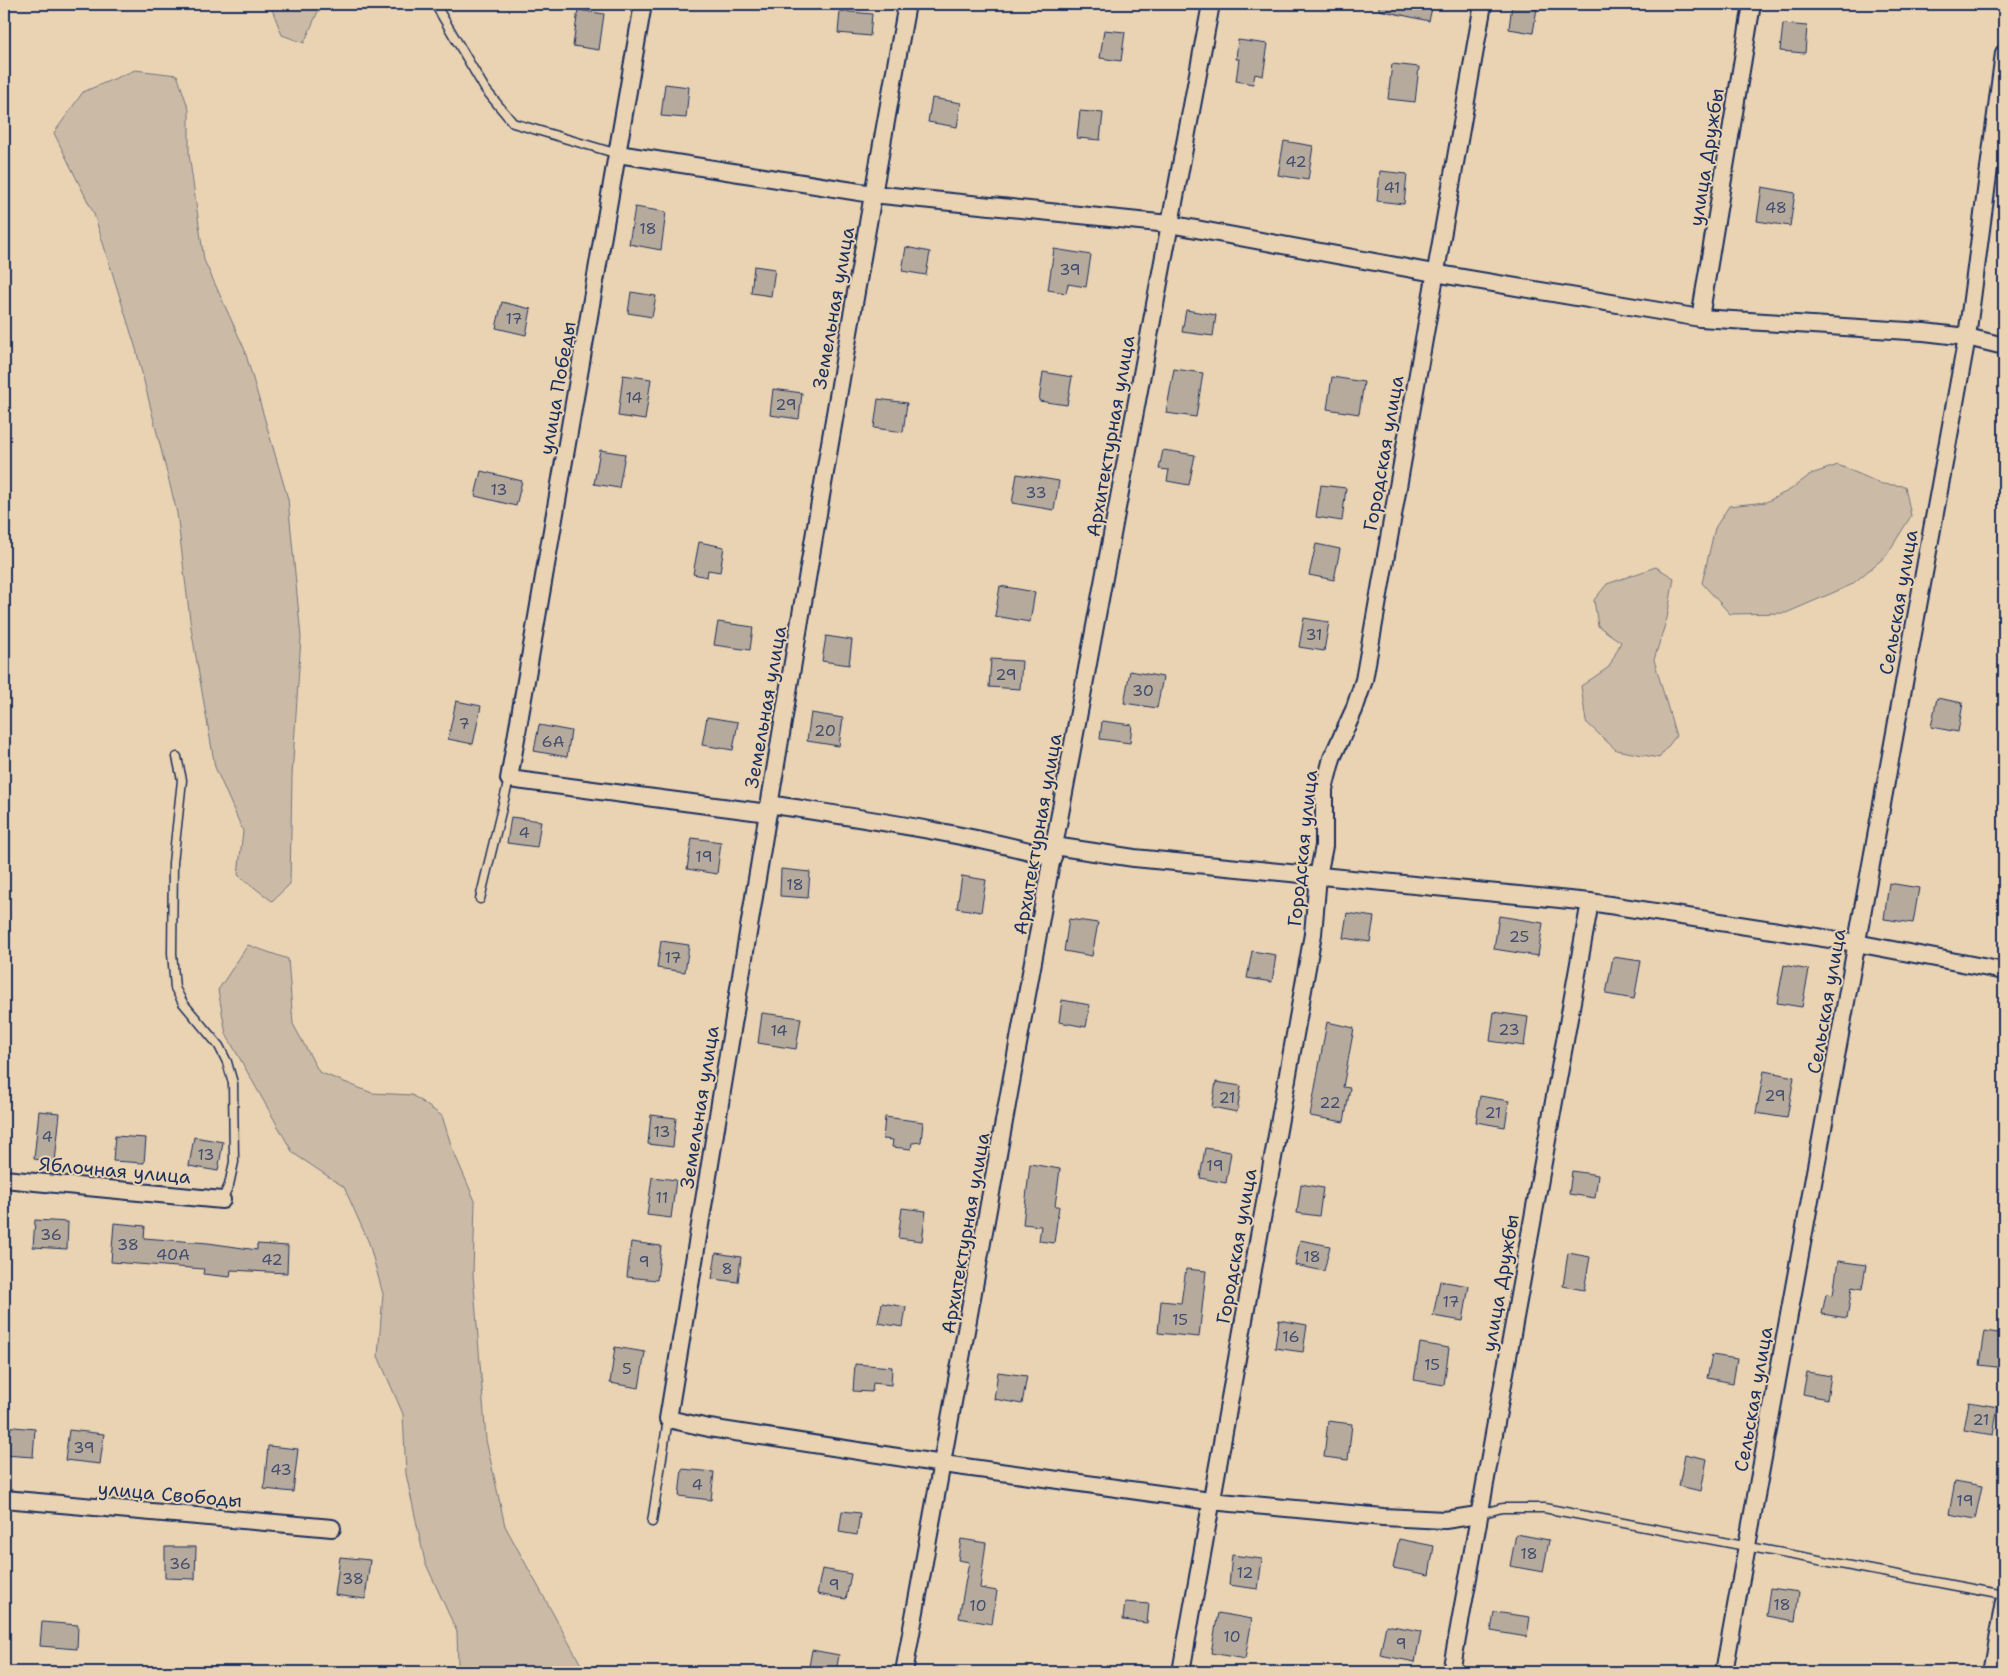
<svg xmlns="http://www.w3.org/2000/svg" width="2008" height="1676" viewBox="0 0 2008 1676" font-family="'Shantell Sans',sans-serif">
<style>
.green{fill:#cbbba6;stroke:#737582}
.building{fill:#b6aa9d;stroke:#1b2f5e}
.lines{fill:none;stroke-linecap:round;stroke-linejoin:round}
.service-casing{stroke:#1b2f5e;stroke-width:11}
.minor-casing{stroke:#1b2f5e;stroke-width:20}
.service{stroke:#e9d3b2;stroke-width:8}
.minor{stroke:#e9d3b2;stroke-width:16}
.labels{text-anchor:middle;stroke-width:4;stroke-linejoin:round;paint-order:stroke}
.number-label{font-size:16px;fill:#424e6e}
.street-label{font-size:19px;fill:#1b2f5e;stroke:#e9d3b2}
</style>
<rect width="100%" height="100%" fill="#e9d3b2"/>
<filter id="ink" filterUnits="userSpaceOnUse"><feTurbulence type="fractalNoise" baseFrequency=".02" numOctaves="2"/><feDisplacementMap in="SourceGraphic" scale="10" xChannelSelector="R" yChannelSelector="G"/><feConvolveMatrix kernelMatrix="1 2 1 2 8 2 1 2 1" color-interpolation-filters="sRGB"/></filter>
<g filter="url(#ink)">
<g class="green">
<polygon points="270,4 318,4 319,9 304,43 282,35"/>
<polygon points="135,70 177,75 189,110 189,154 204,260 244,348 288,499 301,637 292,776 290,884 272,901 238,875 243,831 215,767 191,628 177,513 136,349 94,214 54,133 83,92"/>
<polygon points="1838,465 1882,484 1905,486 1911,516 1886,556 1851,585 1786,613 1730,614 1702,583 1715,528 1729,506 1766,502 1790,490 1811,474"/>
<polygon points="1656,567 1674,578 1667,618 1654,660 1676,736 1659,758 1616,750 1586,722 1581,686 1609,667 1621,642 1598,626 1594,600 1607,584"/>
<polygon points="248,945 288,959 293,1024 319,1072 372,1093 412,1095 442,1116 452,1148 475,1201 473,1274 486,1440 505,1526 585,1672 470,1672 458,1664 457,1632 425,1562 406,1474 403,1414 378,1356 383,1294 369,1243 344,1187 293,1153 226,1034 218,990"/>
</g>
<g class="building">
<polygon points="1379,4 1433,4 1429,21 1379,10"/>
<polygon points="1512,4 1537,8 1533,33 1509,29"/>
<polygon points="578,10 604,14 599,50 573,46"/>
<polygon points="840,11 872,14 870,36 838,33"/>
<polygon points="1783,24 1807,26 1805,53 1780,51"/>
<polygon points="1104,30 1125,32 1121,61 1100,58"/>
<polygon points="1238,40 1268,44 1263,76 1255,74 1253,84 1236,81 1239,59 1236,59"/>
<polygon points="1392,64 1419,67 1415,102 1388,99"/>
<polygon points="665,84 689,87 686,118 661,116"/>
<polygon points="932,98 961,103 957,127 928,122"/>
<polygon points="1080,111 1103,113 1100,140 1077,138"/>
<polygon points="1284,141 1313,146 1308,180 1278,175"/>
<polygon points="1380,171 1407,174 1404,204 1377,201"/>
<polygon points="1762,187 1795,193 1790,226 1757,221"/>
<polygon points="635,207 666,212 661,250 629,244"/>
<polygon points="906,247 930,252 926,275 902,271"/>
<polygon points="1054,249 1091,255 1086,287 1068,284 1066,293 1048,290"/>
<polygon points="754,266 775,269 771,296 751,293"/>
<polygon points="631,292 656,296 652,317 628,313"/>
<polygon points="502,302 531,309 526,335 496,328"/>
<polygon points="1186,310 1216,315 1213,336 1182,332"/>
<polygon points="1174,369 1203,373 1196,417 1166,413"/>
<polygon points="1043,372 1072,377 1067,405 1039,401"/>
<polygon points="623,375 651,379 645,420 618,416"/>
<polygon points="1332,377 1364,382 1359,414 1327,409"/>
<polygon points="773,389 802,393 799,419 770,415"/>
<polygon points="878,399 907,403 903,432 874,428"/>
<polygon points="600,450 625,454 619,488 594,484"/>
<polygon points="1163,450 1195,455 1189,485 1167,481 1169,470 1159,469"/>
<polygon points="481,471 522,481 516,506 475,496"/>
<polygon points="1017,474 1059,481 1054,510 1012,503"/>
<polygon points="1321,485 1346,488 1342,521 1316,517"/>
<polygon points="699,542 724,547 720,572 708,570 707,577 693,574"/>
<polygon points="1316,544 1340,549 1334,580 1309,575"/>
<polygon points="1000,586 1035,592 1030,622 995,616"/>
<polygon points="1304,618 1329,622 1324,651 1299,647"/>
<polygon points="718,622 753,627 750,650 714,645"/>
<polygon points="826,636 852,640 849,665 822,661"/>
<polygon points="991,659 1022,661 1020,689 989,687"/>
<polygon points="1130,671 1163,677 1157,708 1124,703"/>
<polygon points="1937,698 1963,703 1958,732 1931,727"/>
<polygon points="456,701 481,706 473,744 448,739"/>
<polygon points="811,713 843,718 839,746 807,741"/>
<polygon points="707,717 738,722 733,750 702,745"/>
<polygon points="1102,721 1132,725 1130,743 1100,739"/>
<polygon points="539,725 571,731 567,757 534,751"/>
<polygon points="511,817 541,821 537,847 507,843"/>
<polygon points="692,838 721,842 717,874 687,869"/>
<polygon points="781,869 810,872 808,898 780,896"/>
<polygon points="962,876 986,880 981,912 957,908"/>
<polygon points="1889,883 1919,888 1913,923 1884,919"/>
<polygon points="1347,913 1374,917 1370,942 1343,938"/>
<polygon points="1499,916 1543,923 1538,956 1494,949"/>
<polygon points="1069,919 1098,923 1092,956 1064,951"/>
<polygon points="661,941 689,945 685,972 657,968"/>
<polygon points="1252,951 1276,955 1272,982 1247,978"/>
<polygon points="1613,957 1641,961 1634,999 1606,994"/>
<polygon points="1784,965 1809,970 1802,1007 1777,1003"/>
<polygon points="1062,1000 1090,1005 1086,1027 1059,1022"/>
<polygon points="1494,1012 1528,1017 1524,1046 1490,1041"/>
<polygon points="762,1013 801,1018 796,1049 758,1043"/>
<polygon points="1327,1022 1354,1028 1343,1087 1350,1088 1344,1122 1310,1116"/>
<polygon points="1764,1071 1794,1077 1787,1118 1756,1113"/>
<polygon points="1216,1082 1241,1086 1237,1112 1212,1107"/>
<polygon points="1480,1096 1509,1101 1505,1127 1476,1122"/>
<polygon points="39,1111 60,1113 55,1162 34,1159"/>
<polygon points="651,1115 676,1118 673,1147 648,1144"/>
<polygon points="885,1117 923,1122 921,1142 912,1143 911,1149 892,1147 893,1140 883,1139"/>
<polygon points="115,1136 146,1138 144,1163 113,1161"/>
<polygon points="194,1137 223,1142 218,1171 189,1166"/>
<polygon points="1205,1148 1231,1152 1226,1183 1200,1178"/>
<polygon points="1030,1164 1060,1169 1055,1206 1059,1206 1054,1243 1039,1241 1041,1226 1023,1224"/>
<polygon points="1572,1171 1598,1175 1595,1198 1569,1194"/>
<polygon points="652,1177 676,1180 671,1218 647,1215"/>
<polygon points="1301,1184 1323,1188 1319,1216 1297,1213"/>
<polygon points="902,1208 926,1211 922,1241 898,1238"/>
<polygon points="35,1220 68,1222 67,1249 33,1247"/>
<polygon points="114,1223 145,1226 144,1238 208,1243 257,1250 257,1244 288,1246 287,1273 231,1270 230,1277 203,1274 204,1269 111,1262"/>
<polygon points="1300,1240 1330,1246 1324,1271 1295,1265"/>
<polygon points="631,1242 661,1246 657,1280 627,1277"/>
<polygon points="716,1253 741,1257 738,1282 712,1279"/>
<polygon points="1568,1253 1590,1257 1584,1290 1563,1286"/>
<polygon points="1838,1261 1866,1265 1862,1289 1852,1287 1847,1318 1822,1314 1826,1294 1833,1295"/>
<polygon points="1186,1269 1206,1271 1199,1337 1158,1333 1161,1301 1181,1303"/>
<polygon points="1440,1281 1469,1286 1463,1321 1433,1316"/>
<polygon points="882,1303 906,1307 903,1327 878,1323"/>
<polygon points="1279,1320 1307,1325 1303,1352 1275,1348"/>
<polygon points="1985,1331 2004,1334 2004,1368 1980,1365"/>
<polygon points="1420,1343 1449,1348 1444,1385 1414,1380"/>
<polygon points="615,1347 645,1352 639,1388 610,1383"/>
<polygon points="1712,1355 1737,1359 1733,1383 1707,1378"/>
<polygon points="855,1364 892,1367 891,1385 873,1383 872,1392 853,1391"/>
<polygon points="998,1372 1027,1376 1022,1404 994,1399"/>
<polygon points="1807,1372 1831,1376 1827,1399 1803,1394"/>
<polygon points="1969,1402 1998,1407 1993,1435 1964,1430"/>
<polygon points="1328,1421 1352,1424 1348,1460 1324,1457"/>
<polygon points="4,1426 35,1429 33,1457 4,1455"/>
<polygon points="69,1430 104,1434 100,1464 65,1460"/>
<polygon points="268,1446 298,1449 293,1492 264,1489"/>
<polygon points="1685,1454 1707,1459 1701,1491 1679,1486"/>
<polygon points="682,1469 714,1472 711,1500 679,1496"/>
<polygon points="1955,1481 1982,1486 1975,1519 1949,1514"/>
<polygon points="842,1511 860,1513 857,1535 839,1532"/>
<polygon points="1516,1534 1549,1540 1543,1572 1510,1566"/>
<polygon points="961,1539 986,1543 980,1588 997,1591 992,1624 959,1618 969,1562 958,1560"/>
<polygon points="1399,1539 1434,1546 1429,1575 1393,1568"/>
<polygon points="165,1547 196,1547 195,1579 165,1578"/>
<polygon points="1232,1555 1262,1559 1258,1589 1229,1585"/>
<polygon points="340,1557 370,1560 365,1599 335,1595"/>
<polygon points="822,1569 851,1574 846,1599 817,1594"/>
<polygon points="1770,1588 1799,1592 1795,1621 1766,1616"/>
<polygon points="1125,1602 1149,1604 1147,1623 1123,1620"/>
<polygon points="1494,1612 1530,1617 1527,1637 1491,1631"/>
<polygon points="1218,1613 1252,1619 1245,1659 1211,1653"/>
<polygon points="42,1622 78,1625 77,1649 40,1646"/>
<polygon points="1386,1625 1421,1631 1415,1662 1380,1655"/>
<polygon points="812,1650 839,1655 836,1672 808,1672"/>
</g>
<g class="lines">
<defs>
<g id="service">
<polyline points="435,4 485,89 513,123 618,154"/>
<polyline points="177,757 182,780 173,863 172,953 175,988 183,1003 219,1046 227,1062 233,1083 234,1162 229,1185 222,1200"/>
<polyline points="480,899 509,779"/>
<polyline points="1480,1514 1502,1508 1544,1508 2004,1595"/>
<polyline points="652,1522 668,1419"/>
</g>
<g id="minor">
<polyline points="643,4 509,779 768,813"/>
<path d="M907,4C822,474 746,947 668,1419L709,1428L943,1464L1210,1501L1383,1517L1445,1520L1478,1515"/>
<polyline points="618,154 872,194 1169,224 1434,273 1700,318 1924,332 1967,337 2004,346"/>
<polyline points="1700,318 1752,4"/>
<path d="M769,804C864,819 959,832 1053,857"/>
<polyline points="1054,846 1134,858 1590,902 1856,943 2004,971"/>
<polyline points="4,1179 222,1200"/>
<polyline points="4,1499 332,1528"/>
<polyline points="904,1672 1054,846 1211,4"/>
<polyline points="1181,1672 1313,934 1318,876 1324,846 1324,789 1332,758 1354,710 1364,680 1483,4"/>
<polyline points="1451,1672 1590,902"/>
<polyline points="1724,1672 1967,337 2004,53"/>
<polyline points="1991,1672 2004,1602"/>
</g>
</defs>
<use href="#service" class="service-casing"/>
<use href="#minor" class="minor-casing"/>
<use href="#service" class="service"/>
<use href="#minor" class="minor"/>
</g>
</g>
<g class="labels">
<g class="number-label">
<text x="1296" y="167">42</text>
<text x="1392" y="193">41</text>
<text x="1776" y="213">48</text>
<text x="648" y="234">18</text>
<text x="1070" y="275">39</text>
<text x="514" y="324">17</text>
<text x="634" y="403">14</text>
<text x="786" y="410">29</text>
<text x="499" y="495">13</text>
<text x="1036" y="498">33</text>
<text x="1314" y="640">31</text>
<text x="1006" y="680">29</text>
<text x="1143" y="696">30</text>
<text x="464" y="729">7</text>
<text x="825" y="736">20</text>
<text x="553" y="747">6А</text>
<text x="524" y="838">4</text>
<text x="704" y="862">19</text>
<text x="795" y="890">18</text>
<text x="1519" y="942">25</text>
<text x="673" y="963">17</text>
<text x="1509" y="1035">23</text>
<text x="779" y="1036">14</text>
<text x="1775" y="1101">29</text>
<text x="1227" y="1103">21</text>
<text x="1330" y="1108">22</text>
<text x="1493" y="1118">21</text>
<text x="662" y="1137">13</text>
<text x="47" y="1142">4</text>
<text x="206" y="1160">13</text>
<text x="1215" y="1171">19</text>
<text x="662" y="1203">11</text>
<text x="51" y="1240">36</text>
<text x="128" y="1250">38</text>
<text x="173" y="1260">40А</text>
<text x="1312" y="1262">18</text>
<text x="272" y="1265">42</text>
<text x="644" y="1267">9</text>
<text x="727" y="1274">8</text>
<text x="1451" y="1307">17</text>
<text x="1180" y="1325">15</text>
<text x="1291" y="1342">16</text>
<text x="1432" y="1370">15</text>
<text x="627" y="1374">5</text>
<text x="1981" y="1425">21</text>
<text x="84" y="1453">39</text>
<text x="281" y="1475">43</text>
<text x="697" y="1490">4</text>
<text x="1965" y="1506">19</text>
<text x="1529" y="1559">18</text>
<text x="180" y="1569">36</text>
<text x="1245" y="1578">12</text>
<text x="353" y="1584">38</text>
<text x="834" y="1590">9</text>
<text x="1782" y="1610">18</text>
<text x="978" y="1611">10</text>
<text x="1232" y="1642">10</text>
<text x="1401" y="1649">9</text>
</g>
<g class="street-label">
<text transform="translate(1706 157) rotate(-81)" y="7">улица Дружбы</text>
<text transform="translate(833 308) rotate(-80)" y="7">Земельная улица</text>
<text transform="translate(557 388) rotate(-80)" y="7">улица Победы</text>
<text transform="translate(1110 436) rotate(-80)" y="7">Архитектурная улица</text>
<text transform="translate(1383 453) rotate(-80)" y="7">Городская улица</text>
<text transform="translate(1898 602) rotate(-80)" y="7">Сельская улица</text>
<text transform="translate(765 707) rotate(-80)" y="7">Земельная улица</text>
<text transform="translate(1037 834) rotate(-80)" y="7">Архитектурная улица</text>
<text transform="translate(1302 848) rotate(-84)" y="7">Городская улица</text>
<text transform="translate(1826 1001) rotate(-80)" y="7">Сельская улица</text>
<text transform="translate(699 1107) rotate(-81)" y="7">Земельная улица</text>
<text transform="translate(115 1170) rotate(5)" y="7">Яблочная улица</text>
<text transform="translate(965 1233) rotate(-80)" y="7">Архитектурная улица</text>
<text transform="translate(1236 1246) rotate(-80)" y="7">Городская улица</text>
<text transform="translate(1500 1283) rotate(-80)" y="7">улица Дружбы</text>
<text transform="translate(1753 1399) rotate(-80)" y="7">Сельская улица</text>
<text transform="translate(170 1494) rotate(5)" y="7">улица Свободы</text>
</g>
</g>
<rect width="2008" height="1676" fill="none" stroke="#e9d3b2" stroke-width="20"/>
<rect x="10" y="10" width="1988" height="1656" fill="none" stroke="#1b2f5e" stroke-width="2" filter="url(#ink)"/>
</svg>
